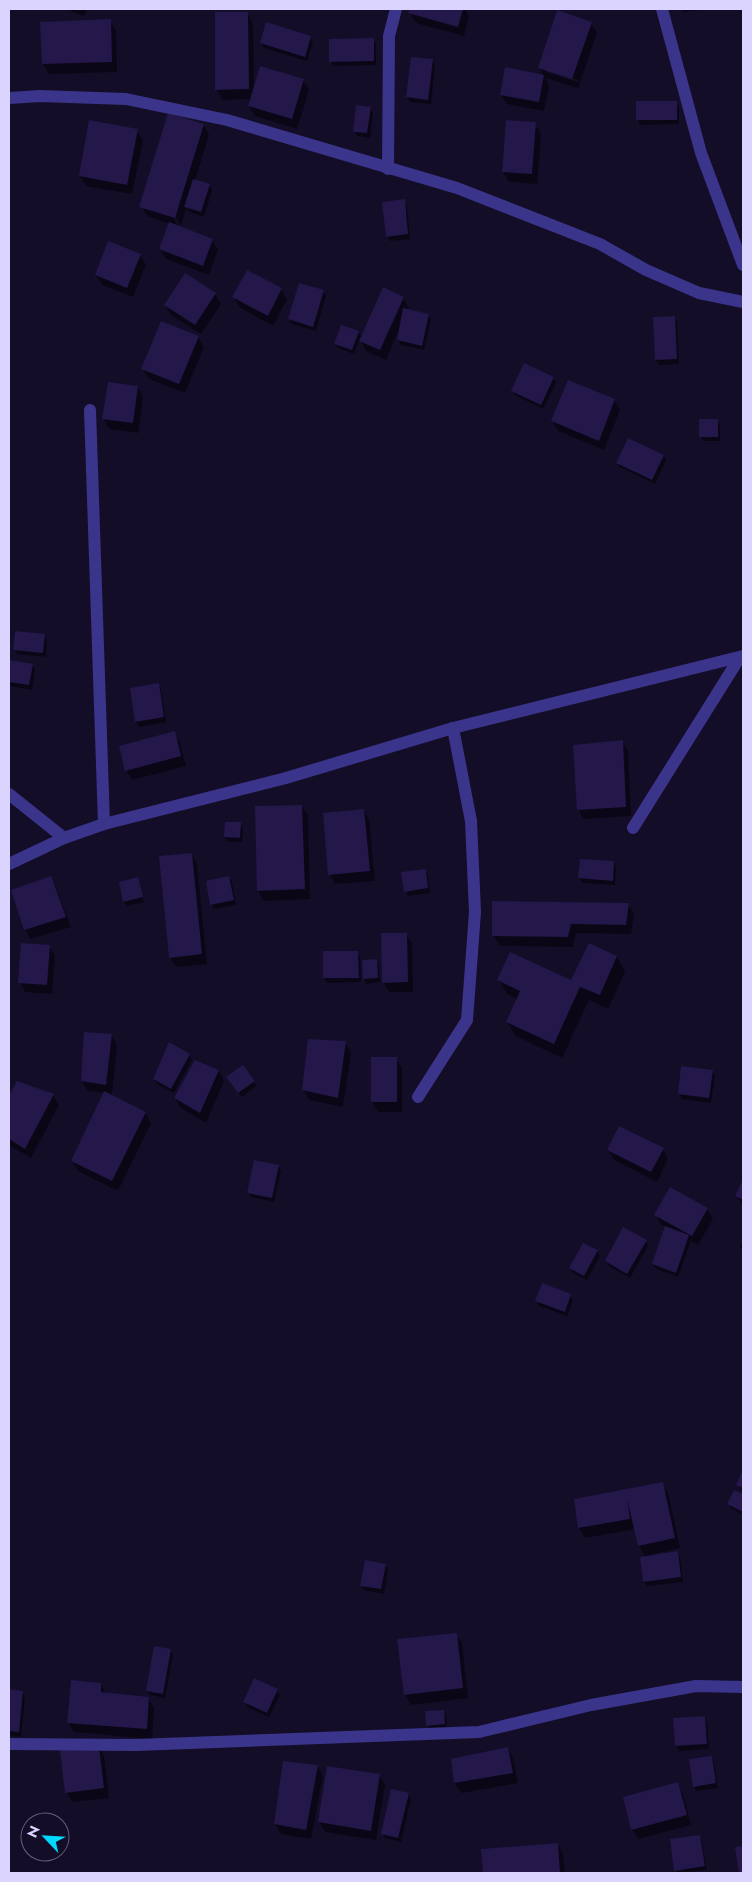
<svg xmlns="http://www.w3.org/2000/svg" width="752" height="1882" viewBox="0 0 752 1882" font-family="Jost,sans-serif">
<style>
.shadow{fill:#0007;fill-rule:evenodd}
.building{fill:#24174a}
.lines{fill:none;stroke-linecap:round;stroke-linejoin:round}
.minor{stroke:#3b348b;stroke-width:12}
</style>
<rect width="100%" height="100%" fill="#130d28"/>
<g class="shadow">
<polygon points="66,9 87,9 84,16"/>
<polygon points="411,9 465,9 469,16 464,36 416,23 410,13"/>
<polygon points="681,9 713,9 683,12"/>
<polygon points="248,14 253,24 254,89 303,80 309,90 297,129 255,116 249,106 251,99 222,100 216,89"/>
<polygon points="110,21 116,31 117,72 49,74 43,64"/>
<path d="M591,23L597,33L578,88L545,78L549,86L544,111L507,104L501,94L544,76L539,68ZM546,69L579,80L578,82L546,72Z"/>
<polygon points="310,37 313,42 307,61 264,48 261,43"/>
<polygon points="373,39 376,44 376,65 333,66 331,61"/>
<polygon points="433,60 435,65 431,104 410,102 407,97"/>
<polygon points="676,102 679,107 679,124 640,125 638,120 637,103"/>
<polygon points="370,108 373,113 370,138 357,136 354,131"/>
<polygon points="535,124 541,134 537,184 509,182 503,172"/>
<polygon points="204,125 209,135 195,181 209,185 212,190 204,217 189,212 186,208 181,226 173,212 171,213 179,228 212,240 218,250 209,275 166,259 160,249 170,224 147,216 141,206"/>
<polygon points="137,130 143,141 132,194 86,186 80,176"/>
<polygon points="404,201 407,206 410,239 390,241 387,236"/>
<polygon points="140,255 146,265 133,297 102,285 96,275"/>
<polygon points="281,289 287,299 273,326 239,307 234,297"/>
<polygon points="323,291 326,296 316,331 292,324 289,319"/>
<polygon points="215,294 221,304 201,334 171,315 165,305"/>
<polygon points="403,298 409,308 407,311 428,315 431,319 424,350 401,345 398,340 399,329 386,360 366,351 360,339 354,354 338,348 335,344 358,332 362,338"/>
<polygon points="674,318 677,322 679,364 659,365 656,360"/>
<polygon points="198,337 204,347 185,393 149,379 143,369"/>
<polygon points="553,378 556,383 543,409 515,395 512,390"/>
<polygon points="138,387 143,397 138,433 109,429 104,419"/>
<polygon points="614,400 620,410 604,450 558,431 552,421"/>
<polygon points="717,420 720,425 720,441 703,441 701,436"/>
<polygon points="663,456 666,460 655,484 620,467 617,463"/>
<polygon points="44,635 47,640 46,657 17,654 14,649"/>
<polygon points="9,661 33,666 35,670 32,690 9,686"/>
<polygon points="158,685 161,690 166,722 139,727 136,722 131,689"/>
<polygon points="174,733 180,743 186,766 132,780 126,770"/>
<polygon points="622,741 628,751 631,816 584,819 578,809"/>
<polygon points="302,806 308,816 310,899 264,901 258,891"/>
<polygon points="364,810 369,820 375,881 335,884 330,874"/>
<polygon points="240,824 243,828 242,842 228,842 225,837"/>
<polygon points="192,854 197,864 207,964 176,967 170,957"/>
<polygon points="613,862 616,867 615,885 582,883 580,878"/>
<polygon points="425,870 428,875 430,893 408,896 406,891"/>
<polygon points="50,878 56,888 71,927 30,939 25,929"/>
<polygon points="229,878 232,882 236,905 214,909 211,904"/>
<polygon points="137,879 144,902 127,906 124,902"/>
<polygon points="628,904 634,914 631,934 576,933 573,947 500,946 494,936"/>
<polygon points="406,934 412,944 413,992 389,992 383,982"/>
<polygon points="589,944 617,957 625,972 608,1009 589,1000 562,1058 516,1036 507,1022 517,999 507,994 499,980 572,981"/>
<polygon points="49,946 55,956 52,994 25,992 20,982"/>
<polygon points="357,952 360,957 361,982 327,983 324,978"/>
<polygon points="376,960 379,965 380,982 366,984 364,979"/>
<polygon points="111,1035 117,1045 112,1094 106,1093 145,1112 151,1123 118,1191 78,1171 72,1161 104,1093 88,1091 82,1081"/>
<polygon points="345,1043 351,1053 343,1107 309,1100 303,1089"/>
<polygon points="189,1055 192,1060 174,1093 157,1084 154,1079"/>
<polygon points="372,1058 396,1058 402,1068 402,1112 378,1112 372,1102"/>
<polygon points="195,1062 219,1071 224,1081 206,1123 181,1108 175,1098"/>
<polygon points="713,1071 715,1076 711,1103 682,1099 679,1094"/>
<polygon points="230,1082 254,1082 256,1086 242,1097"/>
<polygon points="18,1083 53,1095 59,1105 31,1158 9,1145 9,1099"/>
<polygon points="663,1149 668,1159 657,1182 614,1160 608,1150"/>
<polygon points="278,1166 281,1171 274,1202 251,1197 248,1192"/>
<polygon points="743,1182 743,1206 736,1196"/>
<polygon points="707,1209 713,1219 698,1245 691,1241 678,1277 656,1269 653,1264 666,1227 661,1225 656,1215"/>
<polygon points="646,1241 648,1246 630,1278 609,1266 606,1261"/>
<polygon points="743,1242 743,1252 740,1247"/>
<polygon points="597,1251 600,1256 587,1280 573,1273 570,1268"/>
<polygon points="570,1296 573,1300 567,1316 539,1306 536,1301"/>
<polygon points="743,1473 743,1491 738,1485"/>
<polygon points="662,1483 668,1493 680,1548 654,1554 654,1556 677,1553 680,1557 683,1582 647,1586 644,1582 645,1557 639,1546 635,1529 585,1538 579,1528 575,1500"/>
<polygon points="734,1491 743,1496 743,1515 731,1508 728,1503"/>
<polygon points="385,1565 388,1570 384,1594 364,1590 361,1585"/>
<polygon points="456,1634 462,1644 468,1698 411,1705 405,1695"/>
<polygon points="170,1650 173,1655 165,1698 150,1695 147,1691"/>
<polygon points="101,1684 106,1694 148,1698 154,1708 152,1739 74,1732 68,1722"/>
<polygon points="9,1690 22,1692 25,1697 21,1737 9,1735"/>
<polygon points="277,1690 280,1695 269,1717 247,1707 245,1702"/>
<polygon points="443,1712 446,1716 447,1729 430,1730 428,1725"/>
<polygon points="705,1717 707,1722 709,1749 679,1751 676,1746"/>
<polygon points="99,1747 104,1757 109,1798 72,1802 66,1792"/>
<polygon points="507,1748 513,1758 518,1783 461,1793 455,1783"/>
<polygon points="711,1757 714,1762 718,1788 697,1791 694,1787"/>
<polygon points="317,1766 323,1776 311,1839 281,1834 275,1824"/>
<polygon points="379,1775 385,1785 376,1840 325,1832 319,1822"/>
<polygon points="678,1784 683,1794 691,1825 638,1839 632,1829"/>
<polygon points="408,1794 411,1799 401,1842 385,1838 383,1834"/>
<polygon points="699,1836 702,1841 707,1870 677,1873 676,1870"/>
<polygon points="557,1844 563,1854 565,1873 484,1873 482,1850"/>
</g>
<g class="building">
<polygon points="410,9 463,9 458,27 408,13"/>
<polygon points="557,10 592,22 572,79 538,68"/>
<polygon points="215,12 248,12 249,89 215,90"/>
<polygon points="111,19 112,62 42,64 40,22"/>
<polygon points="266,22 311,36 305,57 260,43"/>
<polygon points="374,38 374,61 329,62 329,39"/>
<polygon points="411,57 433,59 428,100 406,97"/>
<polygon points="260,66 304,79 292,119 248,106"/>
<polygon points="505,67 544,75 539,102 500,95"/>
<rect x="636" y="101" width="41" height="19"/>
<polygon points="356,105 371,107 367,133 353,132"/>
<polygon points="168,113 204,124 175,218 139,207"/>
<polygon points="89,120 138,129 127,185 79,176"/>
<polygon points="506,120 536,122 532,174 502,172"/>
<polygon points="193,179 210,184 201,212 184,207"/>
<polygon points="405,199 408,234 386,237 382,202"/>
<polygon points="169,222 213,239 203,266 159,249"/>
<polygon points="108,241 141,254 127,288 95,275"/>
<polygon points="247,270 282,288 268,316 232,297"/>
<polygon points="185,273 216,293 195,325 164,305"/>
<polygon points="299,283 324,290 313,327 288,319"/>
<polygon points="383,287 404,297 380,350 359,341"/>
<polygon points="403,308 429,314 422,346 397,340"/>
<polygon points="675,316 677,359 655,360 653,317"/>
<polygon points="161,321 199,336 179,384 141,369"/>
<polygon points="341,325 359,331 352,350 334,344"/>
<polygon points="524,363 554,377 541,405 511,391"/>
<polygon points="568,380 615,399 599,441 551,421"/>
<polygon points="108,382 138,386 133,423 102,419"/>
<rect x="699" y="419" width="19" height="18"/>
<polygon points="628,438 664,455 652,480 616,463"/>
<polygon points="15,631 45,634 43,653 13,650"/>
<polygon points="9,660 33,664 29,685 9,682"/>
<polygon points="159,683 164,717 135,722 130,688"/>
<polygon points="175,731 181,756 125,771 119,746"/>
<polygon points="623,740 626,807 577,810 573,745"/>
<polygon points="302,805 305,889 257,891 255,806"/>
<polygon points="364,809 370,871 328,875 323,813"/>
<polygon points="225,822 241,822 240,838 224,837"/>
<polygon points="192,853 202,954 169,958 159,856"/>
<polygon points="580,859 614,861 613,881 578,878"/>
<polygon points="426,869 428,888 404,892 401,872"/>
<polygon points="51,876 66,917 24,930 11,890"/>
<polygon points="229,876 234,900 210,905 206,881"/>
<polygon points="138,877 143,897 123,902 119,882"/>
<polygon points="492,901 629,903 626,925 571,924 568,937 492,936"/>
<polygon points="381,933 407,933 408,982 382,983"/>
<polygon points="21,943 50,945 47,985 18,983"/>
<polygon points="589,943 617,956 600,995 580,987 554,1044 506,1022 520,991 497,980 510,952 571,980"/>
<polygon points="323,951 358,951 359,978 323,978"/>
<polygon points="377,959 378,978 363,979 362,960"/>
<polygon points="84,1032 112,1034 106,1085 81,1081"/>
<polygon points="308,1039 346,1041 338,1098 302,1090"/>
<polygon points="169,1042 190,1054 171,1089 153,1079"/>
<rect x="371" y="1057" width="26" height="45"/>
<polygon points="195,1060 219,1070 200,1113 174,1098"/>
<polygon points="243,1065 255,1081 238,1093 226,1077"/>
<polygon points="681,1066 713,1070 709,1098 678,1094"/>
<polygon points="17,1081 54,1094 25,1149 9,1139 9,1096"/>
<polygon points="104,1091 146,1112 112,1181 71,1161"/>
<polygon points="619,1126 664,1148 651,1172 607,1150"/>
<polygon points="254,1160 279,1165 272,1198 247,1193"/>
<polygon points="743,1179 743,1200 735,1196"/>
<polygon points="670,1187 708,1208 692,1236 654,1215"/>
<polygon points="665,1226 689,1235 676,1273 652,1264"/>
<polygon points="623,1227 647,1240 627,1274 605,1261"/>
<polygon points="583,1243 598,1250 584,1276 569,1268"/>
<polygon points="542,1283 571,1294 565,1312 535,1301"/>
<polygon points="743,1470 743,1488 736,1485"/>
<polygon points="663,1482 675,1538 638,1546 627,1499 630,1519 578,1528 574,1499"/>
<polygon points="734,1490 743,1494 743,1512 727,1504"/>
<polygon points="678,1551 681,1577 643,1582 640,1557"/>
<polygon points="365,1560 386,1564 381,1589 360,1586"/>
<polygon points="457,1633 463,1688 404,1695 397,1639"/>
<polygon points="154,1646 171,1649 163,1694 146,1691"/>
<polygon points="254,1678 278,1689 267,1713 243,1702"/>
<polygon points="71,1680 101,1683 101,1692 149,1697 147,1729 67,1723"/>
<polygon points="9,1689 23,1691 19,1732 9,1731"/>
<polygon points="444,1710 445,1724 426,1726 425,1711"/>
<polygon points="705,1716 707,1744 675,1746 673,1718"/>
<polygon points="99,1746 104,1788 65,1793 60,1750"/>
<polygon points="508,1747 513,1773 454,1783 451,1759"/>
<polygon points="712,1756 716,1783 693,1787 689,1759"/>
<polygon points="283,1761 318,1765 306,1830 274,1824"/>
<polygon points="327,1766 380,1774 371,1831 318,1822"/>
<polygon points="678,1782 687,1815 631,1830 623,1797"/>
<polygon points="391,1789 409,1793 398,1838 381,1834"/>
<polygon points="700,1835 705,1866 674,1871 670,1839"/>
<polygon points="558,1843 560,1873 483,1873 481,1849"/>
<polygon points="743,1846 743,1873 739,1873 735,1847"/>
</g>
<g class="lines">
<g class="minor">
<polyline points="662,9 701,153 743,265"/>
<polyline points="9,98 40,96 126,99 227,120 457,188 600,244 646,270 699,293 743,302"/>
<polyline points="388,169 389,36 396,9"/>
<polyline points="90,410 104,824"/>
<polyline points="9,794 64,838"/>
<polyline points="633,828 740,657"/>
<polyline points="9,864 64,838 104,824 286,778 453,728 743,656"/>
<polyline points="418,1097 467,1020 475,912 471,821 453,728"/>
<polyline points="9,1744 136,1745 479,1732 591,1705 696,1686 743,1687"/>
</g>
</g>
<rect width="752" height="1882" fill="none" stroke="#dbd4ff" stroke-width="20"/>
<g transform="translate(45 1837) rotate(295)"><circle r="24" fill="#130d28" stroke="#635d7e"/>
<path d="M0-4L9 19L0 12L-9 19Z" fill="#00d9ff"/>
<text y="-8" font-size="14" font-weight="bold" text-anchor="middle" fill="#dbd4ff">N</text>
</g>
</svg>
